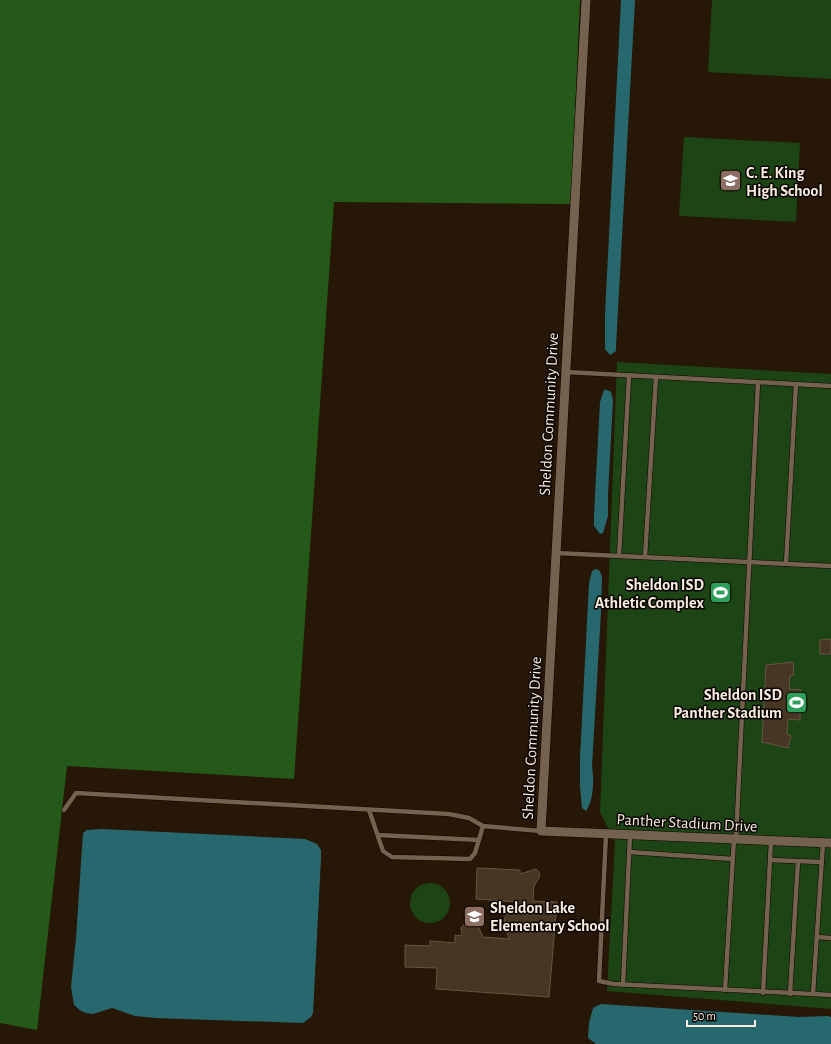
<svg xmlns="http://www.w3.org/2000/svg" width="831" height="1044" viewBox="0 0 831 1044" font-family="'Alegreya Sans',sans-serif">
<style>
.green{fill:#1c4414}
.forest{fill:#25591a}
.water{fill:#27686e}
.building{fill:#483624;stroke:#675441}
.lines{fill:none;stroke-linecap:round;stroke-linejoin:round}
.lane-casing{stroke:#0f0300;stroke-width:5.5}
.street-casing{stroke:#0f0300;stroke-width:10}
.lane{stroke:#75624e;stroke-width:4.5}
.street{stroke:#75624e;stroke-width:9}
.labels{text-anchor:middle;stroke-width:3;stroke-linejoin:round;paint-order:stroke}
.poi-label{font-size:16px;font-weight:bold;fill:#f8ece1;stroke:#0b0501;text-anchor:start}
.street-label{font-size:16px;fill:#f8ece1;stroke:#0b0501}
</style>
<rect width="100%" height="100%" fill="#271706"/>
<g class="green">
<polygon points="712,0 831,0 831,79 708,72"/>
<polygon points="684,137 800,143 796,222 679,216"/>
<polygon points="617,362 831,374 831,1009 607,991 615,842 600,812"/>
<circle cx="430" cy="903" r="20"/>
</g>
<polygon class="forest" points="0,0 580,0 571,204 334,202 294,779 67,766 37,1030 0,1023"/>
<g class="water">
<polygon points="621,0 635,0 616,346 616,351 610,355 605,349 605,314"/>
<polygon points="604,390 607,390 611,392 613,400 608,494 608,516 603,533 600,534 594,526 594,515 600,402"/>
<path d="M596,569L599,570L602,576L601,612L592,766C594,780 594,799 586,811L582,808L580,786V758L589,583L592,571Z"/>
<polygon points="102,829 305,839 317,844 321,850 321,858 313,1013 311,1017 303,1023 155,1018 135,1016 112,1008 93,1014 86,1013 81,1011 74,1005 71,987 76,938 83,833 87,830"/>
<polygon points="601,1004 799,1017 828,1016 831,1017 831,1044 596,1044 588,1038 589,1023 593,1008"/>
</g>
<g class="building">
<polygon points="831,639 831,654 820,654 820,640"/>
<polygon points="793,662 794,675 790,676 789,689 801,690 800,720 788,719 787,734 791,736 788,748 762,742 766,665"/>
<polygon points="477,868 520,870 520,874 536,869 539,872 540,876 534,886 533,901 557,902 549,997 436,989 437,968 405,967 405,945 430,946 430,941 455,943 455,935 462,936 461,928 465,923 471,922 478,926 483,937 509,939 504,925 505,917 516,902 476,899"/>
</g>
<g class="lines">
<defs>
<g id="lane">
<polyline points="566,372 831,386"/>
<polyline points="556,553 831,566"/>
<polyline points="619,556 629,376"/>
<polyline points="645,557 656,377"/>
<polyline points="786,564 796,384"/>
<polyline points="64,810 76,793 449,814 469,818 483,826 541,831"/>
<polyline points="369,810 383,851 392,857 470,859 475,853 483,826"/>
<polyline points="606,834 599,981 614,984 813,994 823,843"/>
<polyline points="378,835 479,840"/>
<polyline points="736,839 758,382"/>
<polyline points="629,852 733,859"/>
<polyline points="770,860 822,862"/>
<polyline points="817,937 831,938"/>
<polyline points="623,985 630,835"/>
<polyline points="725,990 734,839"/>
<polyline points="763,993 771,841"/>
<polyline points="790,994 798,861"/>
<polyline points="813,994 831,995"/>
</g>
<polyline id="street" points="586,0 541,831 831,843"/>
</defs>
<use href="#lane" class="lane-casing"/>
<use href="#street" class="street-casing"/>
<use href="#lane" class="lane"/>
<use href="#street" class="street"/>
</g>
<defs>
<symbol id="school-square" viewBox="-11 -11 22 22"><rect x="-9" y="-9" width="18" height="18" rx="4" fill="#8d6e63" stroke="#0b0501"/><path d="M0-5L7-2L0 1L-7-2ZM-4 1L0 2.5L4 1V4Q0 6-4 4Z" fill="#fff"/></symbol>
<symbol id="stadium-square" viewBox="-11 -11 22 22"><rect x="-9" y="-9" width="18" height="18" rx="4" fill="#2e9e5b" stroke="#0b0501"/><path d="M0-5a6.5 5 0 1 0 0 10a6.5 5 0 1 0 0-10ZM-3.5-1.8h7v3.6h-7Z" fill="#fff"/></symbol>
</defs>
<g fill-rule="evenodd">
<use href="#school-square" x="718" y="168" width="25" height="25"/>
<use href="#stadium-square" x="708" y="580" width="25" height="25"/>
<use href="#stadium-square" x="784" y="690" width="25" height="25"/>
<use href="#school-square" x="462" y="904" width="25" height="25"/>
</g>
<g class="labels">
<g class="poi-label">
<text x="746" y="178">C. E. King<tspan x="746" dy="18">High School</tspan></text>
<text x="704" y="590" text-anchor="end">Sheldon ISD<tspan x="704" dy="18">Athletic Complex</tspan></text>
<text x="782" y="700" text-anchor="end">Sheldon ISD<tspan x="782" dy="18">Panther Stadium</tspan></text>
<text x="490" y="913">Sheldon Lake<tspan x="490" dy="18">Elementary School</tspan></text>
</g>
<g class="street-label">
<text transform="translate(548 414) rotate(-87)" y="6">Sheldon Community Drive</text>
<text transform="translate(531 738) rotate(-87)" y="6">Sheldon Community Drive</text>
<text transform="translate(687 822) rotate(3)" y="6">Panther Stadium Drive</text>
</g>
</g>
<path d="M687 1020v6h68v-6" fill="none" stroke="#f8ece1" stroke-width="2"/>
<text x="693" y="1020" font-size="12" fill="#f8ece1" stroke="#0b0501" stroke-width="3" paint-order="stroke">50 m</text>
</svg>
